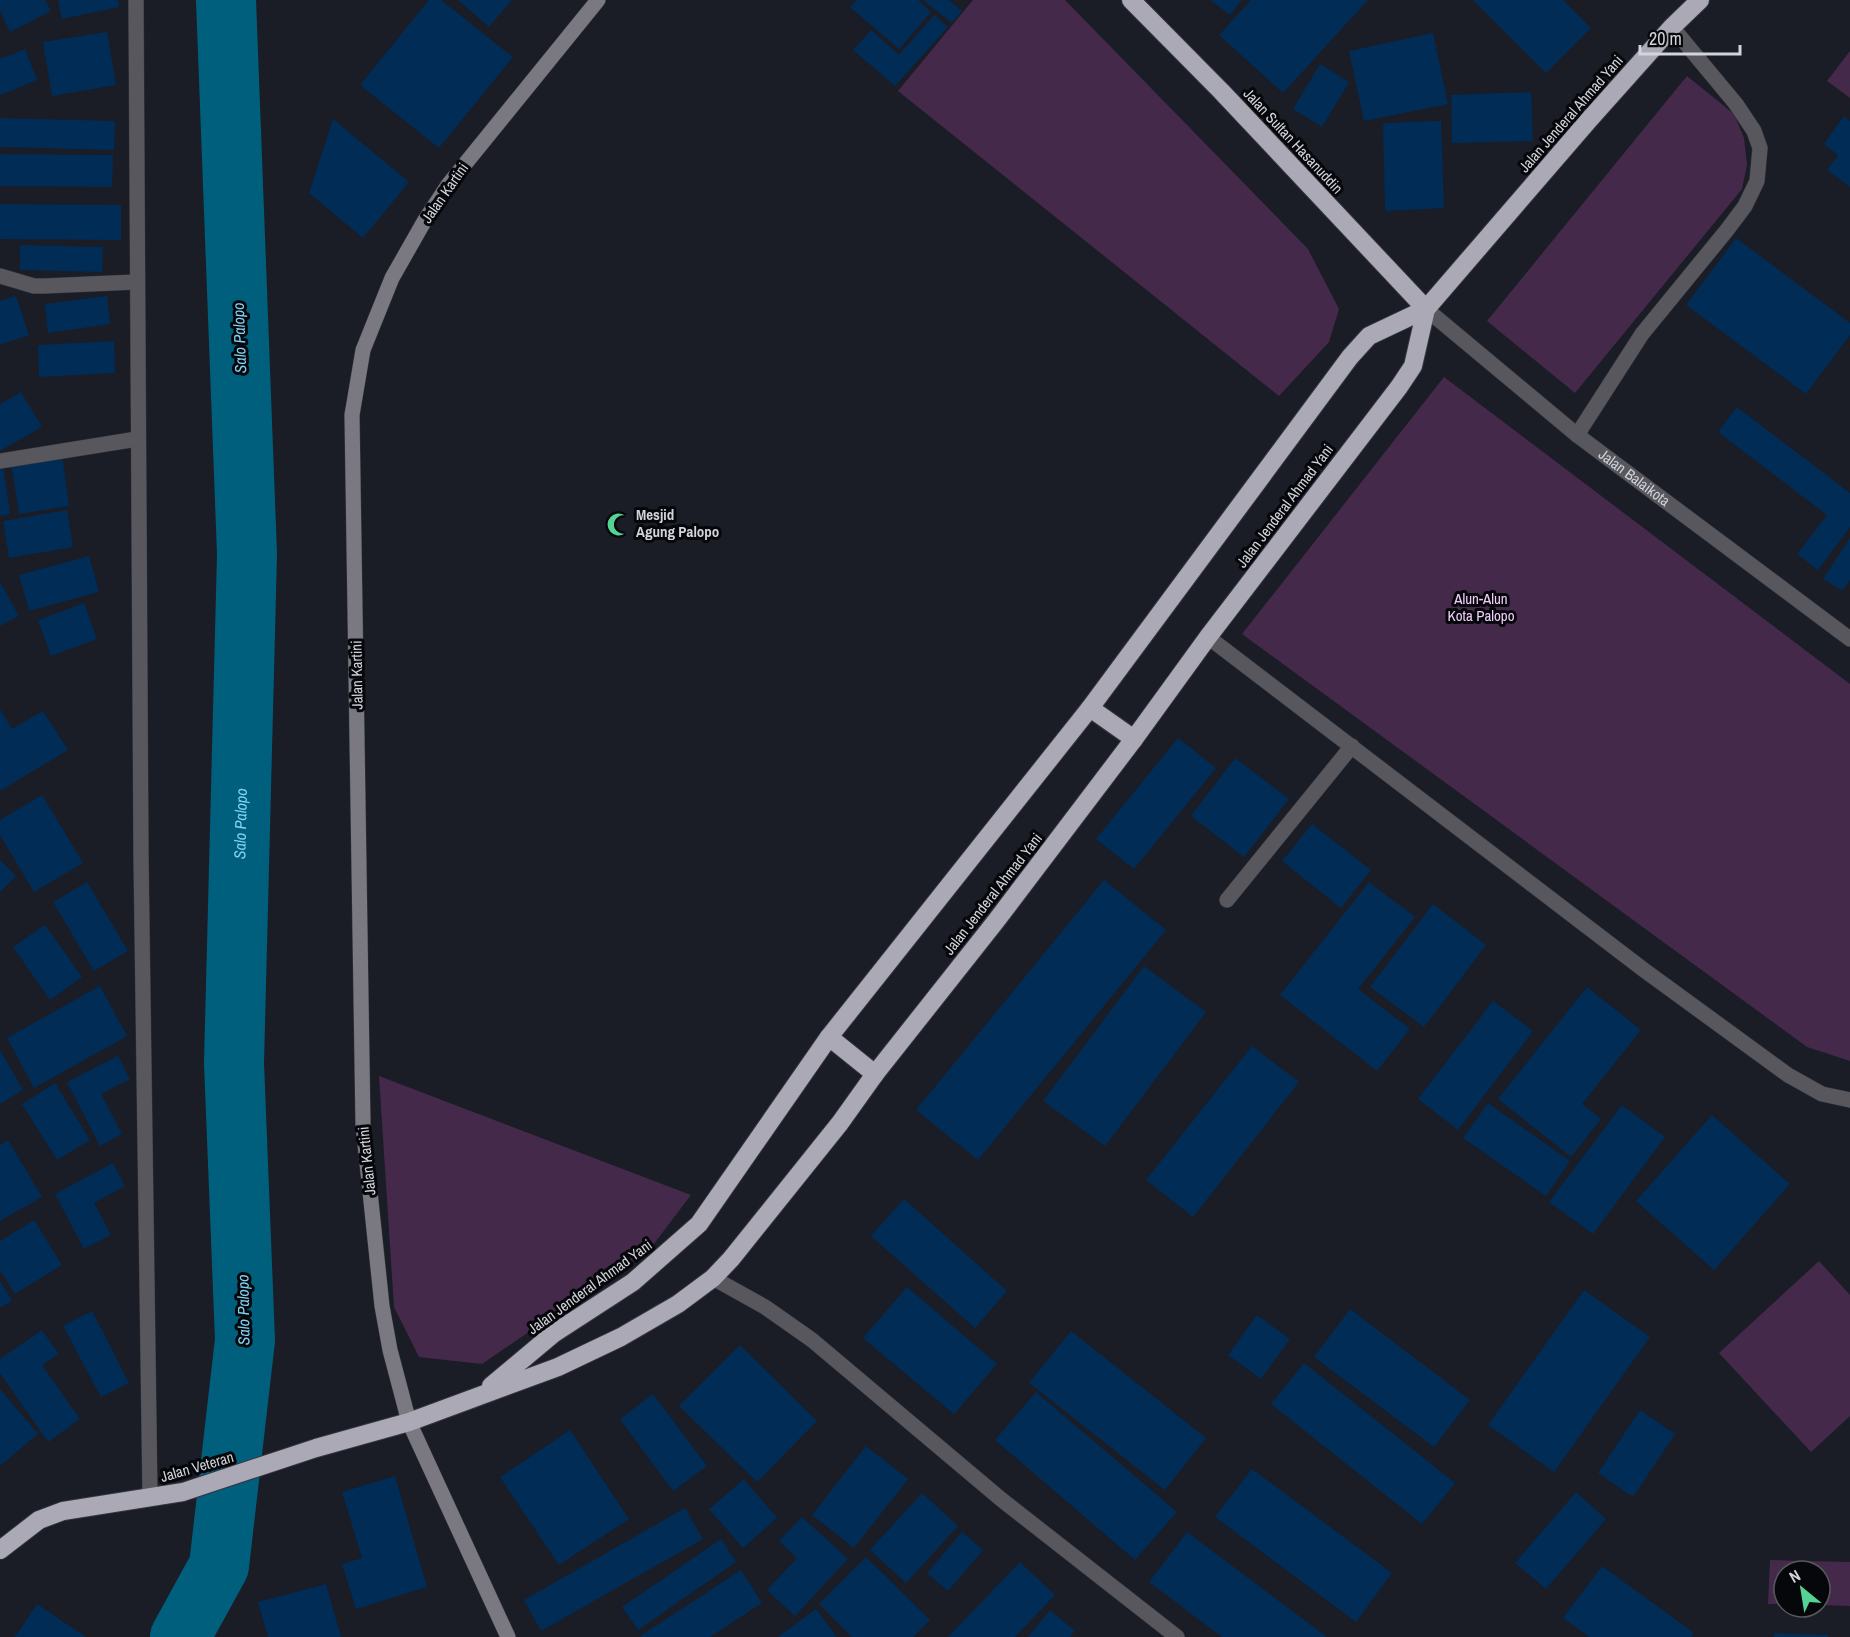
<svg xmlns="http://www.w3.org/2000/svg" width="1850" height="1637" viewBox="0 0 1850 1637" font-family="'Archivo Narrow',sans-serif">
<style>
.green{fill:#45294b}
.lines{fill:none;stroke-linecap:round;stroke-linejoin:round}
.river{stroke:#005f7d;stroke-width:60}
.building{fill:#002c56}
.street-casing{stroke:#34363f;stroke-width:16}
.secondary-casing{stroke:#34363f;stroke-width:16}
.highway-casing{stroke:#34363f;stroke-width:20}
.street{stroke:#58575d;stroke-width:15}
.secondary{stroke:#7a7881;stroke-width:15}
.highway{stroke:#aca9b7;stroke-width:18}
.labels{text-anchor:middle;stroke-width:6;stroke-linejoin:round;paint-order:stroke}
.street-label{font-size:15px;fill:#d2d4db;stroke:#06070b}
.poi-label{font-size:15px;font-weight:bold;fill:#d2d4db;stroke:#06070b;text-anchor:start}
.park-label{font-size:15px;fill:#f2cdf9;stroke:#06070b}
.water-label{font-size:16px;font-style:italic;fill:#80d2f6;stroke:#06070b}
</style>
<rect width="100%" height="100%" fill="#1a1c26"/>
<g class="green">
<polygon points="973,0 1065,0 1308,249 1339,309 1329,342 1279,396 898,91"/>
<polygon points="1850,51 1850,98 1827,81"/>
<polygon points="1687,76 1734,114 1744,138 1747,165 1742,189 1575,393 1487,321"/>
<polygon points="1444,377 1850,684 1850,1061 1807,1047 1242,634"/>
<polygon points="379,1076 691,1195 650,1249 482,1364 419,1357 394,1307"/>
<polygon points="1819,1261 1850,1295 1850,1416 1811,1452 1719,1353"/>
<polygon points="1770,1560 1850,1562 1850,1606 1820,1605 1820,1571 1784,1571 1784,1604 1768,1604"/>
</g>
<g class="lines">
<path class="river" id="s1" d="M180,1637L219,1566L245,1340L234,1063L247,554L226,0"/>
</g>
<g class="building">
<polygon points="0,0 45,0 51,11 10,32 0,11"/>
<polygon points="58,0 118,0 119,7 62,19"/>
<polygon points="429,0 441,0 513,57 439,148 360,85"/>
<polygon points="458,0 512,0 489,27"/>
<polygon points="857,0 918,0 931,12 899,49 850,7"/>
<polygon points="923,0 948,0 962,11 952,23"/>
<polygon points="1210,0 1242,0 1230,15"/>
<polygon points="1251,0 1368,0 1283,93 1219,35"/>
<polygon points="1473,0 1563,0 1591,28 1546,73"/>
<polygon points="934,15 948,27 895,86 853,50 871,30 899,55"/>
<polygon points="107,32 116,85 52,96 43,42"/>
<polygon points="1433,33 1448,104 1364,121 1349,51"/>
<polygon points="25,49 37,80 0,95 0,59"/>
<polygon points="1320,64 1349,82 1322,127 1293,109"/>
<polygon points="1531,92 1533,141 1452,143 1451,95"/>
<polygon points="1844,116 1850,121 1850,187 1827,170 1838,155 1824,144"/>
<polygon points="0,118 115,121 114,150 0,147"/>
<polygon points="333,119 409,182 363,238 309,193"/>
<polygon points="1441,121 1444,208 1385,211 1383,123"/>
<polygon points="0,154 113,155 112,187 0,186"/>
<polygon points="0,204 121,205 121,240 0,239"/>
<polygon points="1736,238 1850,323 1850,335 1806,394 1686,305"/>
<polygon points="20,245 103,247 102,272 20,270"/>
<polygon points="16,296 29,335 0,345 0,301"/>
<polygon points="107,296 110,324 48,333 45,304"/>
<polygon points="114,341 115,373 39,377 38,345"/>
<polygon points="21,392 42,427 0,451 0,404"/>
<polygon points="1737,407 1850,493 1850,527 1818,570 1797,554 1827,515 1718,432"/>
<polygon points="62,455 69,506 19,514 11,463"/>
<polygon points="3,466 10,514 0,516 0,467"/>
<polygon points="67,510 73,547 9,558 3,521"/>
<polygon points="1850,538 1850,580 1842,591 1823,579"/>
<polygon points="89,556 99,592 29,611 19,575"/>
<polygon points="0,582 19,616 0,626"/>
<polygon points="84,603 97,639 51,656 38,620"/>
<polygon points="0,709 12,729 43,711 68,750 0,791"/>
<polygon points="1178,738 1216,768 1134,869 1096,839"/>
<polygon points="1235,758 1289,799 1244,857 1191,816"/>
<polygon points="42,795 83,863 34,892 0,835 0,820"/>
<polygon points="1312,824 1371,870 1341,908 1282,861"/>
<polygon points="0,860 16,876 0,892"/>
<polygon points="1104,880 1166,930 978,1160 916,1110"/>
<polygon points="87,882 128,951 94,971 53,902"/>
<polygon points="1369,882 1415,917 1358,989 1410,1029 1377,1071 1280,995"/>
<polygon points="1433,904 1486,945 1424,1027 1370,987"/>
<polygon points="45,925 82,977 50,1000 13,947"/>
<polygon points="1144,966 1206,1012 1105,1146 1043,1101"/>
<polygon points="100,986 127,1036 34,1088 7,1038"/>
<polygon points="1587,987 1641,1030 1582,1104 1601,1119 1571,1157 1498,1099"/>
<polygon points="1493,1001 1533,1031 1458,1130 1418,1099"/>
<polygon points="1252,1046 1299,1082 1193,1217 1146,1180"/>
<polygon points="0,1050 23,1090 0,1104"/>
<polygon points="118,1056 130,1079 101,1094 122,1134 100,1146 67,1082"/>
<polygon points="55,1083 90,1140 57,1160 22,1104"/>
<polygon points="1488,1103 1570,1161 1546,1196 1463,1138"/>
<polygon points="1622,1105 1665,1137 1593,1234 1549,1202"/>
<polygon points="1712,1115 1790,1184 1714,1270 1636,1201"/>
<polygon points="8,1140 42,1197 0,1221 0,1145"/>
<polygon points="113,1163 125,1186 94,1203 111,1235 84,1249 55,1194"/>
<polygon points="904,1199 1007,1291 975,1328 871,1236"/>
<polygon points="34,1220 62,1265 15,1294 0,1270 0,1241"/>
<polygon points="0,1281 12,1301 0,1308"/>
<polygon points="907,1287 997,1364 954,1414 863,1338"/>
<polygon points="1584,1290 1650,1337 1554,1472 1488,1425"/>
<polygon points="1350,1309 1470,1400 1434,1447 1314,1357"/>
<polygon points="92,1311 129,1383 101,1397 63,1326"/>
<polygon points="1257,1315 1290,1339 1261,1379 1228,1355"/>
<polygon points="42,1330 59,1354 42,1365 80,1419 48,1442 0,1373 0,1359"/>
<polygon points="1071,1331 1206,1438 1165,1490 1029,1383"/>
<polygon points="740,1345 817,1421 757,1482 679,1406"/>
<polygon points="1304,1363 1455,1483 1422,1524 1271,1404"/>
<polygon points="0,1389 38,1434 0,1466"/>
<polygon points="1036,1392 1177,1512 1135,1560 995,1440"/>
<polygon points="653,1394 707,1466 673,1491 620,1419"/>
<polygon points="1640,1410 1675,1434 1633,1497 1598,1473"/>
<polygon points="570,1430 629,1519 559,1565 500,1477"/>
<polygon points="866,1446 908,1479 854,1548 812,1515"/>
<polygon points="1252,1469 1392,1573 1356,1622 1215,1517"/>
<polygon points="395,1476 427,1587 356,1609 342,1564 362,1558 342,1492"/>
<polygon points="744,1479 777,1518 743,1548 709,1509"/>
<polygon points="1576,1492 1606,1519 1546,1589 1515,1563"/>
<polygon points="922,1493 958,1526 906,1583 870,1550"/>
<polygon points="685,1508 703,1539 541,1631 524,1600"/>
<polygon points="802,1517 848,1559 795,1616 767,1590 797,1558 779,1541"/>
<polygon points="962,1532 983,1550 948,1591 927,1573"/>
<polygon points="1187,1532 1327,1637 1222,1637 1149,1582"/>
<polygon points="721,1539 736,1562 638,1630 622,1607"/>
<polygon points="866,1557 930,1620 913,1637 852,1637 819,1604"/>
<polygon points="1020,1562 1055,1595 1015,1637 948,1637"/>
<polygon points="1602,1566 1694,1633 1691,1637 1589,1637 1563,1618"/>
<polygon points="741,1570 762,1603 710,1637 641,1637 640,1636"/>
<polygon points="326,1584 341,1637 268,1637 258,1602"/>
<polygon points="37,1604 86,1637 15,1637"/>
<polygon points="816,1609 837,1637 778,1637"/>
<polygon points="1050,1610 1075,1631 1070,1637 1028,1637"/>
<polygon points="1774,1633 1829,1635 1828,1637 1774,1637"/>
</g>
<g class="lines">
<defs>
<g id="street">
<polyline points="136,0 141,856 150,1497"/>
<polyline points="0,276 34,286 44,286 136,282"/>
<path id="s2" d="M1426,309L1577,435L1850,639"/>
<polyline points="1577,435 1642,334 1727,230 1745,206 1757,181 1760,148 1754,131 1736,104 1672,27"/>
<polyline points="0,461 137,439"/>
<polyline points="1208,637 1644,970 1788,1075 1822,1094 1850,1100"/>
<polyline points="1227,900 1352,746"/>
<polyline points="713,1278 765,1307 812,1340 1002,1500 1177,1637"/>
</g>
<polyline id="secondary" points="508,1637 409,1422 390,1350 382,1306 363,1125 352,415 363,350 392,278 425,220 448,185 598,0"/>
<g id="highway">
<polyline points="1131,0 1221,91 1426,309"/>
<polyline points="1090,708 1134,739"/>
<polyline points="829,1037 875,1074"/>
<polyline points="491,1386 553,1334 633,1282 699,1224 829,1037 1090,708 1350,357 1369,336 1426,309 1588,121 1672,27 1700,0"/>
<polyline points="0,1550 39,1520 63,1511 183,1492 316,1448 409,1422 558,1367 621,1337 678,1304 713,1278 731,1259 840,1123 875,1074 996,921 1134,739 1208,637 1399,387 1413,366 1426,309"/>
</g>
</defs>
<use href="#street" class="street-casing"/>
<use href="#secondary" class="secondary-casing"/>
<use href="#highway" class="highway-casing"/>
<use href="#street" class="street"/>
<use href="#secondary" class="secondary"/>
<use href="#highway" class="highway"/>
</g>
<defs>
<symbol id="mosque-bare" viewBox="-9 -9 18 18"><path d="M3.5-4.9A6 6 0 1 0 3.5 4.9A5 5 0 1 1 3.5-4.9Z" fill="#55d395" stroke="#06070b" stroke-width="2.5" paint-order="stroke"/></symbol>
</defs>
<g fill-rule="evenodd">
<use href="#mosque-bare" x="602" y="508" width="33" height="33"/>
</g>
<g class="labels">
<g class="street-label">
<text transform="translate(1571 114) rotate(-49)" y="5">Jalan Jenderal Ahmad Yani</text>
<text transform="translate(1293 141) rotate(47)" y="5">Jalan Sultan Hasanuddin</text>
<text transform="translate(445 193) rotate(-55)" y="5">Jalan Kartini</text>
<text dy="5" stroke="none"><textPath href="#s2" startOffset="268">Jalan Balaikota</textPath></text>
<text transform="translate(1285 506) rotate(-53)" y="5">Jalan Jenderal Ahmad Yani</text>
<text transform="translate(357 675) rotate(-91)" y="5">Jalan Kartini</text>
<text transform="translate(993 894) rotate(-52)" y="5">Jalan Jenderal Ahmad Yani</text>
<text transform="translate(367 1161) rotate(-96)" y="5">Jalan Kartini</text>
<text transform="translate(590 1287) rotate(-36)" y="5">Jalan Jenderal Ahmad Yani</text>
<text transform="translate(197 1467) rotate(-16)" y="5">Jalan Veteran</text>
</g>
<g class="poi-label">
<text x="636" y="520">Mesjid<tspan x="636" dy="17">Agung Palopo</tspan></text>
</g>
<g class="park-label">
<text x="1481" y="604">Alun-Alun<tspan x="1481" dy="17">Kota Palopo</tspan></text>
</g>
<g class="water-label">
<text transform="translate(239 338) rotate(-92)" y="6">Salo Palopo</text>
<text dy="6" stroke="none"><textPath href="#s1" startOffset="825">Salo Palopo</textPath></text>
<text transform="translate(243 1310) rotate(-91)" y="6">Salo Palopo</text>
</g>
</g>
<g transform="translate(1802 1589) rotate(330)"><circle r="28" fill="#06070b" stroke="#58595e" stroke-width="1.5"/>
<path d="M0-4.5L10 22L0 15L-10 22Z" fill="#55d395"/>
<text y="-9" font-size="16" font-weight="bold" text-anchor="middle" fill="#d2d4db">N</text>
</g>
<path d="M1640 45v9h100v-9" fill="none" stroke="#d2d4db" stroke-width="3"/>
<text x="1649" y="45" font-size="18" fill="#d2d4db" stroke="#06070b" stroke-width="4.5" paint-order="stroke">20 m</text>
</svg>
